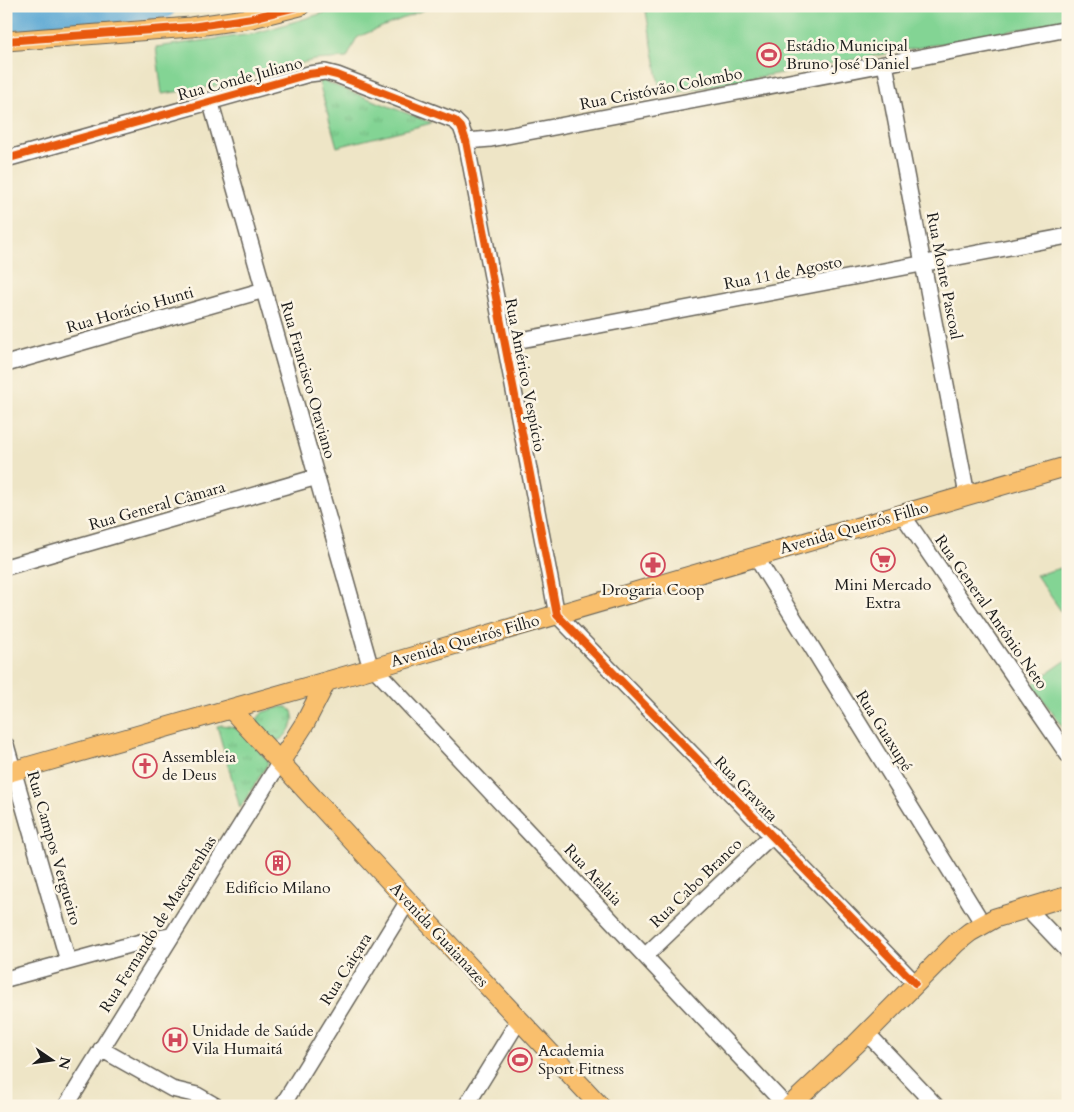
<svg xmlns="http://www.w3.org/2000/svg" width="1074" height="1112" viewBox="0 0 1074 1112" font-family="Cardo,serif">
  <style>
    .grass { fill: #83d494; stroke: #507858 }
    .park { fill: url(#park-tufts); stroke: #507858 }
    .lines { fill: none; stroke-linecap: round; stroke-linejoin: round }
    .river { stroke: #5ba8d4; stroke-width: 26 }
    .minor-casing { stroke: #666258; stroke-width: 18 }
    .major-casing { stroke: #666258; stroke-width: 21 }
    .minor { stroke: #fff; stroke-width: 15 }
    .major { stroke: #f9bf6d; stroke-width: 19 }
    .cycleway-casing { stroke: #fcf5e5; stroke-width: 11 }
    .cycleway { stroke: #e8590c; stroke-width: 8 }
    .labels { text-anchor: middle; dominant-baseline: central; stroke-width: 5; stroke-linejoin: round; paint-order: stroke }
    .poi-label { font-size: 16px; fill: #1c1c1c; stroke: #fcf5e5; text-anchor: start }
    .street-label { font-size: 16px; fill: #1c1c1c; stroke: #fcf5e5 }
  </style>
  <defs>
    <pattern id="park-tufts" width="24" height="20" patternUnits="userSpaceOnUse" patternTransform="scale(1.25)"><rect width="24" height="20" fill="#83d494"/><path d="M3 7l-1-3M5 7V3M7 7l1-3M15 17l-1-3M17 17v-4M19 17l1-3" fill="none" stroke="#71b57f"/></pattern>
  </defs>
  <rect width="100%" height="100%" fill="#fcf5e5"/>
  <filter id="ink" filterUnits="userSpaceOnUse"><feTurbulence type="fractalNoise" baseFrequency=".02" numOctaves="2"/><feDisplacementMap in="SourceGraphic" scale="10" xChannelSelector="R" yChannelSelector="G"/><feConvolveMatrix kernelMatrix="1 2 1 2 8 2 1 2 1" color-interpolation-filters="sRGB"/></filter>
  <filter id="wash" filterUnits="userSpaceOnUse"><feTurbulence type="fractalNoise" baseFrequency=".0096" numOctaves="4" result="noise"/><feDisplacementMap in="SourceGraphic" scale="20" xChannelSelector="R" yChannelSelector="G"/><feGaussianBlur stdDeviation="1.12" result="paint"/><feColorMatrix in="noise" values="0 0 0 0 0 0 0 0 0 0 0 0 0 0 0 0 0 1.4 0 .05"/><feComposite in="paint" operator="in"/></filter>
  <g filter="url(#wash)">
    <rect width="100%" height="100%" fill="#eee5c6"/>
    <path class="grass" d="M347,6H433L360,36L356,39L347,58L314,60L210,87L162,94L156,47L253,34Z
      M645,6H1068V17L1054,23L661,95Z
      M1068,566V621L1036,575Z
      M1068,659V735L1032,684Z"/>
    <path class="park" d="M318,79L432,123L337,147Z
      M281,707H287L292,711L294,720C290,729 285,741 274,741L259,727L257,719L263,712Z
      M222,725L234,727L240,730L268,761L267,765L240,808L217,726Z"/>
    <g class="lines">
      <path class="river" d="M6,19L163,6"/>
    </g>
  </g>
  <g filter="url(#ink)">
    <g class="lines">
      <g class="minor-casing">
        <path id="minor" d="M885,64L967,495
          M210,100L371,669
          M466,141L491,139L1068,29
          M6,159L309,74L325,72L337,75L455,121L461,127L466,141L557,615L915,983
          M505,343L1068,236
          M6,364L264,290
          M902,514L1068,755
          M756,557L983,924
          M6,567L317,477
          M374,668L786,1106
          M6,745L68,961
          M1028,909L1068,951
          M645,956L772,835
          M6,979L148,940L171,936
          M867,1033L936,1106
          M101,1049L172,1089L197,1095L216,1106
          M66,1106L280,762
          M282,1106L408,901
          M466,1106L519,1020"/>
      </g>
      <g class="major-casing">
        <path id="major" d="M6,41L191,27L252,18L300,6
          M231,709L408,901L600,1106
          M280,762L305,723L326,682
          M6,773L391,663L1068,466
          M790,1106L856,1044L956,943L970,932L995,918L1068,896"/>
      </g>
      <use href="#minor" class="minor"/>
      <use href="#major" class="major"/>
      <g class="cycleway-casing">
        <path id="cycleway" d="M6,41L191,27L252,18L300,6
          M6,159L309,74L325,72L337,75L455,121L461,127L466,141L557,615L915,983"/>
      </g>
      <use href="#cycleway" class="cycleway"/>
    </g>
  </g>
  <defs>
    <g id="stadium-ring" transform="scale(1.25)"><circle r="9.5" fill="#fcf5e5" stroke="#d1495b" stroke-width="1.5"/><path d="M0-5a6.5 5 0 1 0 0 10a6.5 5 0 1 0 0-10ZM-3.5-1.8h7v3.6h-7Z" fill="#d1495b"/></g>
    <g id="supermarket-ring" transform="scale(1.25)"><circle r="9.5" fill="#fcf5e5" stroke="#d1495b" stroke-width="1.5"/><path d="M-6-5.5h2.5l.6 2H6L4.5 2H-2.5L-4.4-4H-6ZM-1.5 3.2a1.3 1.3 0 1 0 .1 0ZM3 3.2a1.3 1.3 0 1 0 .1 0Z" fill="#d1495b"/></g>
    <g id="pharmacy-ring" transform="scale(1.25)"><circle r="9.5" fill="#fcf5e5" stroke="#d1495b" stroke-width="1.5"/><path d="M-2-6h4v4h4v4h-4v4h-4v-4h-4v-4h4Z" fill="#d1495b"/></g>
    <g id="church-ring" transform="scale(1.25)"><circle r="9.5" fill="#fcf5e5" stroke="#d1495b" stroke-width="1.5"/><path d="M-1.2-6h2.4v3.5h3.3v2.4h-3.3V6h-2.4V-.1h-3.3v-2.4h3.3Z" fill="#d1495b"/></g>
    <g id="building-ring" transform="scale(1.25)"><circle r="9.5" fill="#fcf5e5" stroke="#d1495b" stroke-width="1.5"/><path d="M-4-6H4V6H1V3H-1V6H-4ZM-2.5-4.3h1.7v1.8h-1.7ZM.8-4.3h1.7v1.8H.8ZM-2.5-1h1.7V.8h-1.7ZM.8-1h1.7V.8H.8Z" fill="#d1495b"/></g>
    <g id="hospital-ring" transform="scale(1.25)"><circle r="9.5" fill="#fcf5e5" stroke="#d1495b" stroke-width="1.5"/><path d="M-5-5h3v3.5h4V-5h3V5h-3V1.5h-4V5h-3Z" fill="#d1495b"/></g>
  </defs>
  <g fill-rule="evenodd">
    <use href="#stadium-ring" x="769" y="55"/>
    <use href="#supermarket-ring" x="883" y="560"/>
    <use href="#pharmacy-ring" x="653" y="565"/>
    <use href="#church-ring" x="145" y="766"/>
    <use href="#building-ring" x="278" y="863"/>
    <use href="#hospital-ring" x="175" y="1040"/>
    <use href="#stadium-ring" x="520" y="1060"/>
  </g>
  <g class="labels">
    <g class="poi-label">
      <text x="786" y="46">Estádio Municipal<tspan x="786" dy="18">Bruno José Daniel</tspan></text>
      <text x="883" y="585" text-anchor="middle">Mini Mercado<tspan x="883" dy="18">Extra</tspan></text>
      <text x="653" y="590" text-anchor="middle">Drogaria Coop</text>
      <text x="162" y="757">Assembleia<tspan x="162" dy="18">de Deus</tspan></text>
      <text x="278" y="888" text-anchor="middle">Edifício Milano</text>
      <text x="192" y="1031">Unidade de Saúde<tspan x="192" dy="18">Vila Humaitá</tspan></text>
      <text x="538" y="1051">Academia<tspan x="538" dy="18">Sport Fitness</tspan></text>
    </g>
    <g class="street-label">
      <text transform="translate(240 79) rotate(-15)">Rua Conde Juliano</text>
      <text transform="translate(661 89) rotate(-11)">Rua Cristóvão Colombo</text>
      <text transform="translate(783 273) rotate(-11)">Rua 11 de Agosto</text>
      <text transform="translate(944 276) rotate(79)">Rua Monte Pascoal</text>
      <text transform="translate(130 310) rotate(-16)">Rua Horácio Hunti</text>
      <text transform="translate(525 375) rotate(79)">Rua Américo Vespúcio</text>
      <text transform="translate(308 380) rotate(74)">Rua Francisco Otaviano</text>
      <text transform="translate(157 506) rotate(-16)">Rua General Câmara</text>
      <text transform="translate(854 528) rotate(-16)">Avenida Queirós Filho</text>
      <text transform="translate(991 612) rotate(55)">Rua General Antônio Neto</text>
      <text transform="translate(465 641) rotate(-16)">Avenida Queirós Filho</text>
      <text transform="translate(884 731) rotate(58)">Rua Guaxupé</text>
      <text transform="translate(746 789) rotate(46)">Rua Gravata</text>
      <text transform="translate(54 848) rotate(74)">Rua Campos Vergueiro</text>
      <text transform="translate(593 875) rotate(47)">Rua Atalaia</text>
      <text transform="translate(696 883) rotate(-44)">Rua Cabo Branco</text>
      <text transform="translate(158 924) rotate(-58)">Rua Fernando de Mascarenhas</text>
      <text transform="translate(439 935) rotate(47)">Avenida Guaianazes</text>
      <text transform="translate(346 969) rotate(-58)">Rua Caiçara</text>
    </g>
  </g>
  <rect width="1074" height="1112" fill="none" stroke="#fcf5e5" stroke-width="25"/>
  <g transform="translate(52 1060) rotate(103)" stroke="#fcf5e5" stroke-width="4" paint-order="stroke">
  <path d="M0-4L9 19L0 12L-9 19Z" fill="#1c1c1c"/>
  <text y="-8" font-size="14" font-weight="bold" text-anchor="middle" fill="#1c1c1c">N</text>
  </g>
</svg>
